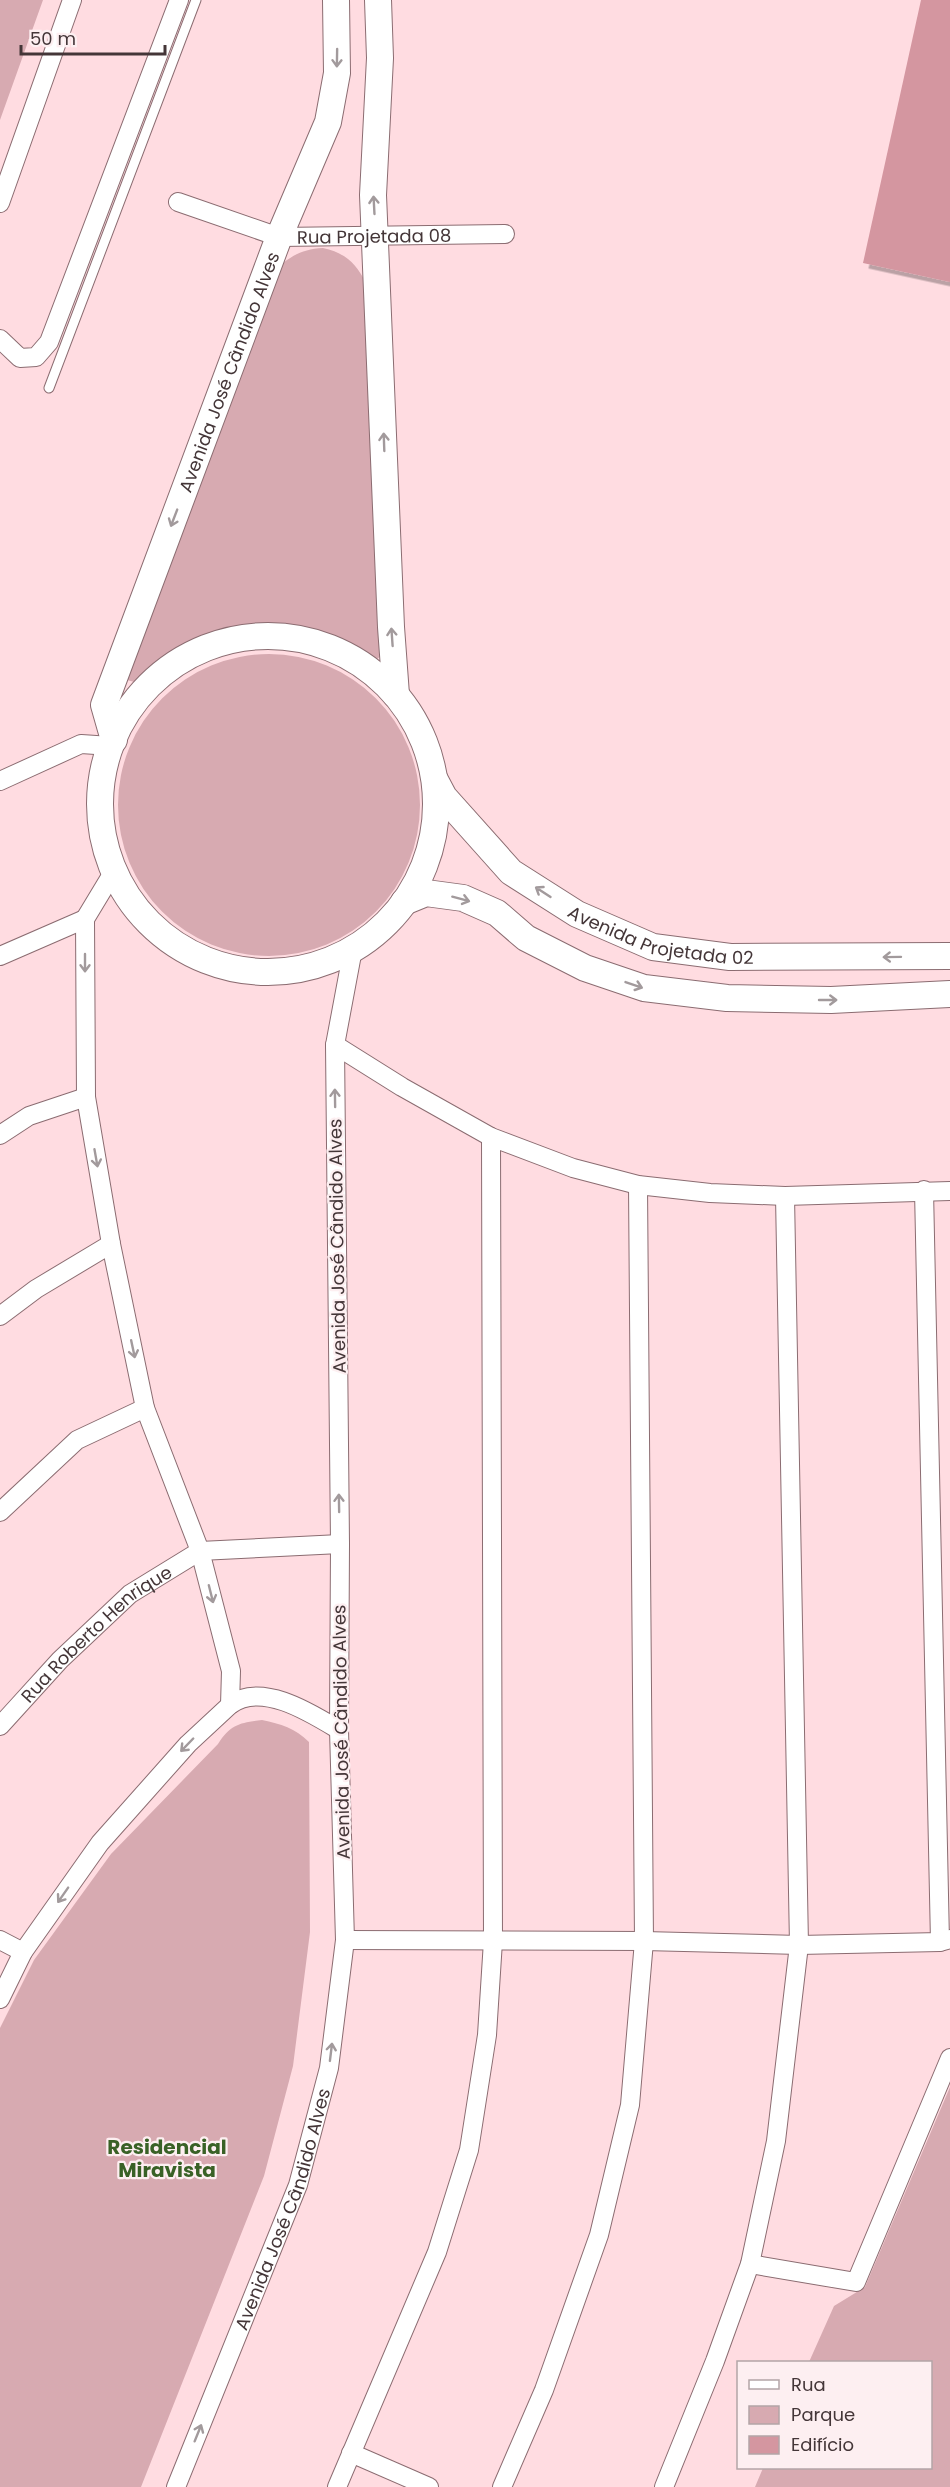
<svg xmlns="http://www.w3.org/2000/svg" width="950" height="2487" viewBox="0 0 950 2487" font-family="Poppins,sans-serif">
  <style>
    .green { fill: #d7aab1 }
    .building { fill: #d496a0; filter: url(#shadow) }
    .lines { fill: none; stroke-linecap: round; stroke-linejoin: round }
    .lane-casing { stroke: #8b6c71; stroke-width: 11 }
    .street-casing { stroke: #8b6c71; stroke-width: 20 }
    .secondary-casing { stroke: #8b6c71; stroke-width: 28 }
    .lane { stroke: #fff; stroke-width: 9 }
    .street { stroke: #fff; stroke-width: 18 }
    .secondary { stroke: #fff; stroke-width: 26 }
    .oneway { stroke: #a29a9c }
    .labels { text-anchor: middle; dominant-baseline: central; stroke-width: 4.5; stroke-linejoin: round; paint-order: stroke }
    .street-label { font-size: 18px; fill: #443638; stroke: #fdeff1 }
    .neighbourhood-label { font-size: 20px; font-weight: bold; fill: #396126; stroke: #fdeff1 }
  </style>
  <defs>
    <filter id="shadow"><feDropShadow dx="5.5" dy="5.5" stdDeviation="0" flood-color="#0004"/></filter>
  </defs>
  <rect width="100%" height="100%" fill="#ffdce1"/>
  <path class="green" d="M0,0H43L0,120Z
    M323,248C345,253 356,263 366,283L383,654L375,661C357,652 340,641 321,635C253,611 188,636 138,683L127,680L283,263C296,253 306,249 323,248Z
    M118 805a151 151 0 1 1 302 0a151 151 0 1 1-302 0Z
    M262,1720C281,1724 295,1728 309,1742L310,1932L293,2066L264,2176L141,2487H0V2028L34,1960L111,1854L218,1744C231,1724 240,1723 262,1720Z
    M950,2087V2487H755L763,2468H930V2362H809L834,2306L865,2287Z"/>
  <path class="building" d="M921,0H950V282L863,263Z"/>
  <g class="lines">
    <g class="lane-casing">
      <path id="lane" d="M49,388L196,0"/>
    </g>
    <g class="street-casing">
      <g id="street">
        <path id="s1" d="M178,202L279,237L505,234"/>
        <path d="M0,203L72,0"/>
        <path d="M0,339L20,358L36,357L49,342L179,0"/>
        <path d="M0,781L81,744L111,746"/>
        <path d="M114,871L85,919L86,1097L111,1244L145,1408L200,1551L231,1671L230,1705"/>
        <path d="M0,956L85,919"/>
        <path d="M335,1045L402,1087L491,1137L573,1168L638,1185L710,1193L785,1196L950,1191"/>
        <path d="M0,1135L29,1116L86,1097"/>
        <path d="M924,1190L940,1942"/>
        <path d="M0,1316L36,1289L111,1244"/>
        <path d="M0,1512L77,1440L145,1408"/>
        <path id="s2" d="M0,1726L60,1660L130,1594L200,1551L340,1544"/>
        <path d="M0,1940L23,1952"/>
        <path d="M345,1940L644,1941L799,1945L940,1942L950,1939"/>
        <path d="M0,1999L23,1952L100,1843L188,1744L230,1705C261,1681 311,1713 339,1730"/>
        <path d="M750,2264L856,2282L950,2058"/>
        <path d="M351,2453L429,2487"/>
        <path id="s3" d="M176,2487L298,2185L329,2068L345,1940L339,1730L340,1544L335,1045L353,949"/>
        <path d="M337,2487L437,2252L469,2150L487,2035L493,1941L491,1137"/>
        <path d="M502,2487L544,2390L599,2235L630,2105L644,1941L638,1185"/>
        <path d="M664,2487L715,2361L750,2264L776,2141L799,1945L785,1196"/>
      </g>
    </g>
    <g class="secondary-casing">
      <g id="secondary">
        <path d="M378,0L380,58L373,195L391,627L396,695"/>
        <circle cx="268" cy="804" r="168"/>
        <path id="s4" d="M114,740L104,705L279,237L328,122L337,73L336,0"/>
        <path id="s5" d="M435,780L444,797L511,872L577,914L653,947L730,957L950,956"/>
        <path d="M404,902L426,893L463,898L497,913L526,938L585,968L644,988L727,998L831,1000L950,994"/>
      </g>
    </g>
    <use href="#lane" class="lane"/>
    <use href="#street" class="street"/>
    <use href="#secondary" class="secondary"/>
  </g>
  <defs><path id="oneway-shaft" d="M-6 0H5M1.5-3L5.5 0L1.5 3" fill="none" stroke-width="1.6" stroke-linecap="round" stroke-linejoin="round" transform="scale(1.5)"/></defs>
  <g class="oneway">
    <use href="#oneway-shaft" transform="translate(337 58) rotate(91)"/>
    <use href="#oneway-shaft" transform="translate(374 205) rotate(-93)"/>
    <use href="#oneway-shaft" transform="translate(384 442) rotate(-92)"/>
    <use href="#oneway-shaft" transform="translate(174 518) rotate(111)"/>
    <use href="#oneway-shaft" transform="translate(392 637) rotate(-94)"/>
    <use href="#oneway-shaft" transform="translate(543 892) rotate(-147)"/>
    <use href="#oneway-shaft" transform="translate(461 899) rotate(15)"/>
    <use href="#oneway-shaft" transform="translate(892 957) rotate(179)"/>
    <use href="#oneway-shaft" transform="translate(85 963) rotate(90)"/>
    <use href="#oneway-shaft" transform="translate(634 985) rotate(19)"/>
    <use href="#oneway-shaft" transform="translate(828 1000)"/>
    <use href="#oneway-shaft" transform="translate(335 1098) rotate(-91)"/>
    <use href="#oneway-shaft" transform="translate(96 1158) rotate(80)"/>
    <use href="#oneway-shaft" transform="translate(133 1349) rotate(78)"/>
    <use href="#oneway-shaft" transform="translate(339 1503) rotate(-91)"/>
    <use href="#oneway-shaft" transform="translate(211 1594) rotate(76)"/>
    <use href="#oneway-shaft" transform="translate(187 1745) rotate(134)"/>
    <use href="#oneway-shaft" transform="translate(63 1895) rotate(125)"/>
    <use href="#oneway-shaft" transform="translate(331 2052) rotate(-83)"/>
    <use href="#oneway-shaft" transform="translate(198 2433) rotate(-68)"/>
  </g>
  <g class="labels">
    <g class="street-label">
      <text stroke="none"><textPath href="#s1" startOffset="202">Rua Projetada 08</textPath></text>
      <text stroke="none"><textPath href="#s4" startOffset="392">Avenida José Cândido Alves</textPath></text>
      <text stroke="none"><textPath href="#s5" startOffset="286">Avenida Projetada 02</textPath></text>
      <text transform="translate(337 1246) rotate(-91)">Avenida José Cândido Alves</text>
      <text stroke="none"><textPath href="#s2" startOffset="134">Rua Roberto Henrique</textPath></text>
      <text transform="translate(341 1732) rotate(-91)">Avenida José Cândido Alves</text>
      <text stroke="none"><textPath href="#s3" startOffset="298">Avenida José Cândido Alves</textPath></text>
    </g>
    <g class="neighbourhood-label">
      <text x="167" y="2147">Residencial<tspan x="167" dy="23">Miravista</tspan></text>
    </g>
  </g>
  <rect x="737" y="2361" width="195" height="108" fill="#fdeff1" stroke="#b3a5a7" stroke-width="1.5"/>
  <rect x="749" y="2380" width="30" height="9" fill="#ffffff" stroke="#b3a5a7" stroke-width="1.5"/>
  <text x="791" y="2391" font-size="18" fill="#443638">Rua</text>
  <rect x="749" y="2406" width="30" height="18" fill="#d7aab1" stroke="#b3a5a7" stroke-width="1.5"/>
  <text x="791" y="2421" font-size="18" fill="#443638">Parque</text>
  <rect x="749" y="2436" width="30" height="18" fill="#d496a0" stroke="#b3a5a7" stroke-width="1.5"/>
  <text x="791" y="2451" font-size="18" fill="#443638">Edifício</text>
  <path d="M21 45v9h144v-9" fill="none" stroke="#443638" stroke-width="3"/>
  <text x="30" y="45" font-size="18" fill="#443638" stroke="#fdeff1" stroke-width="4.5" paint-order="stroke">50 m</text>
</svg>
